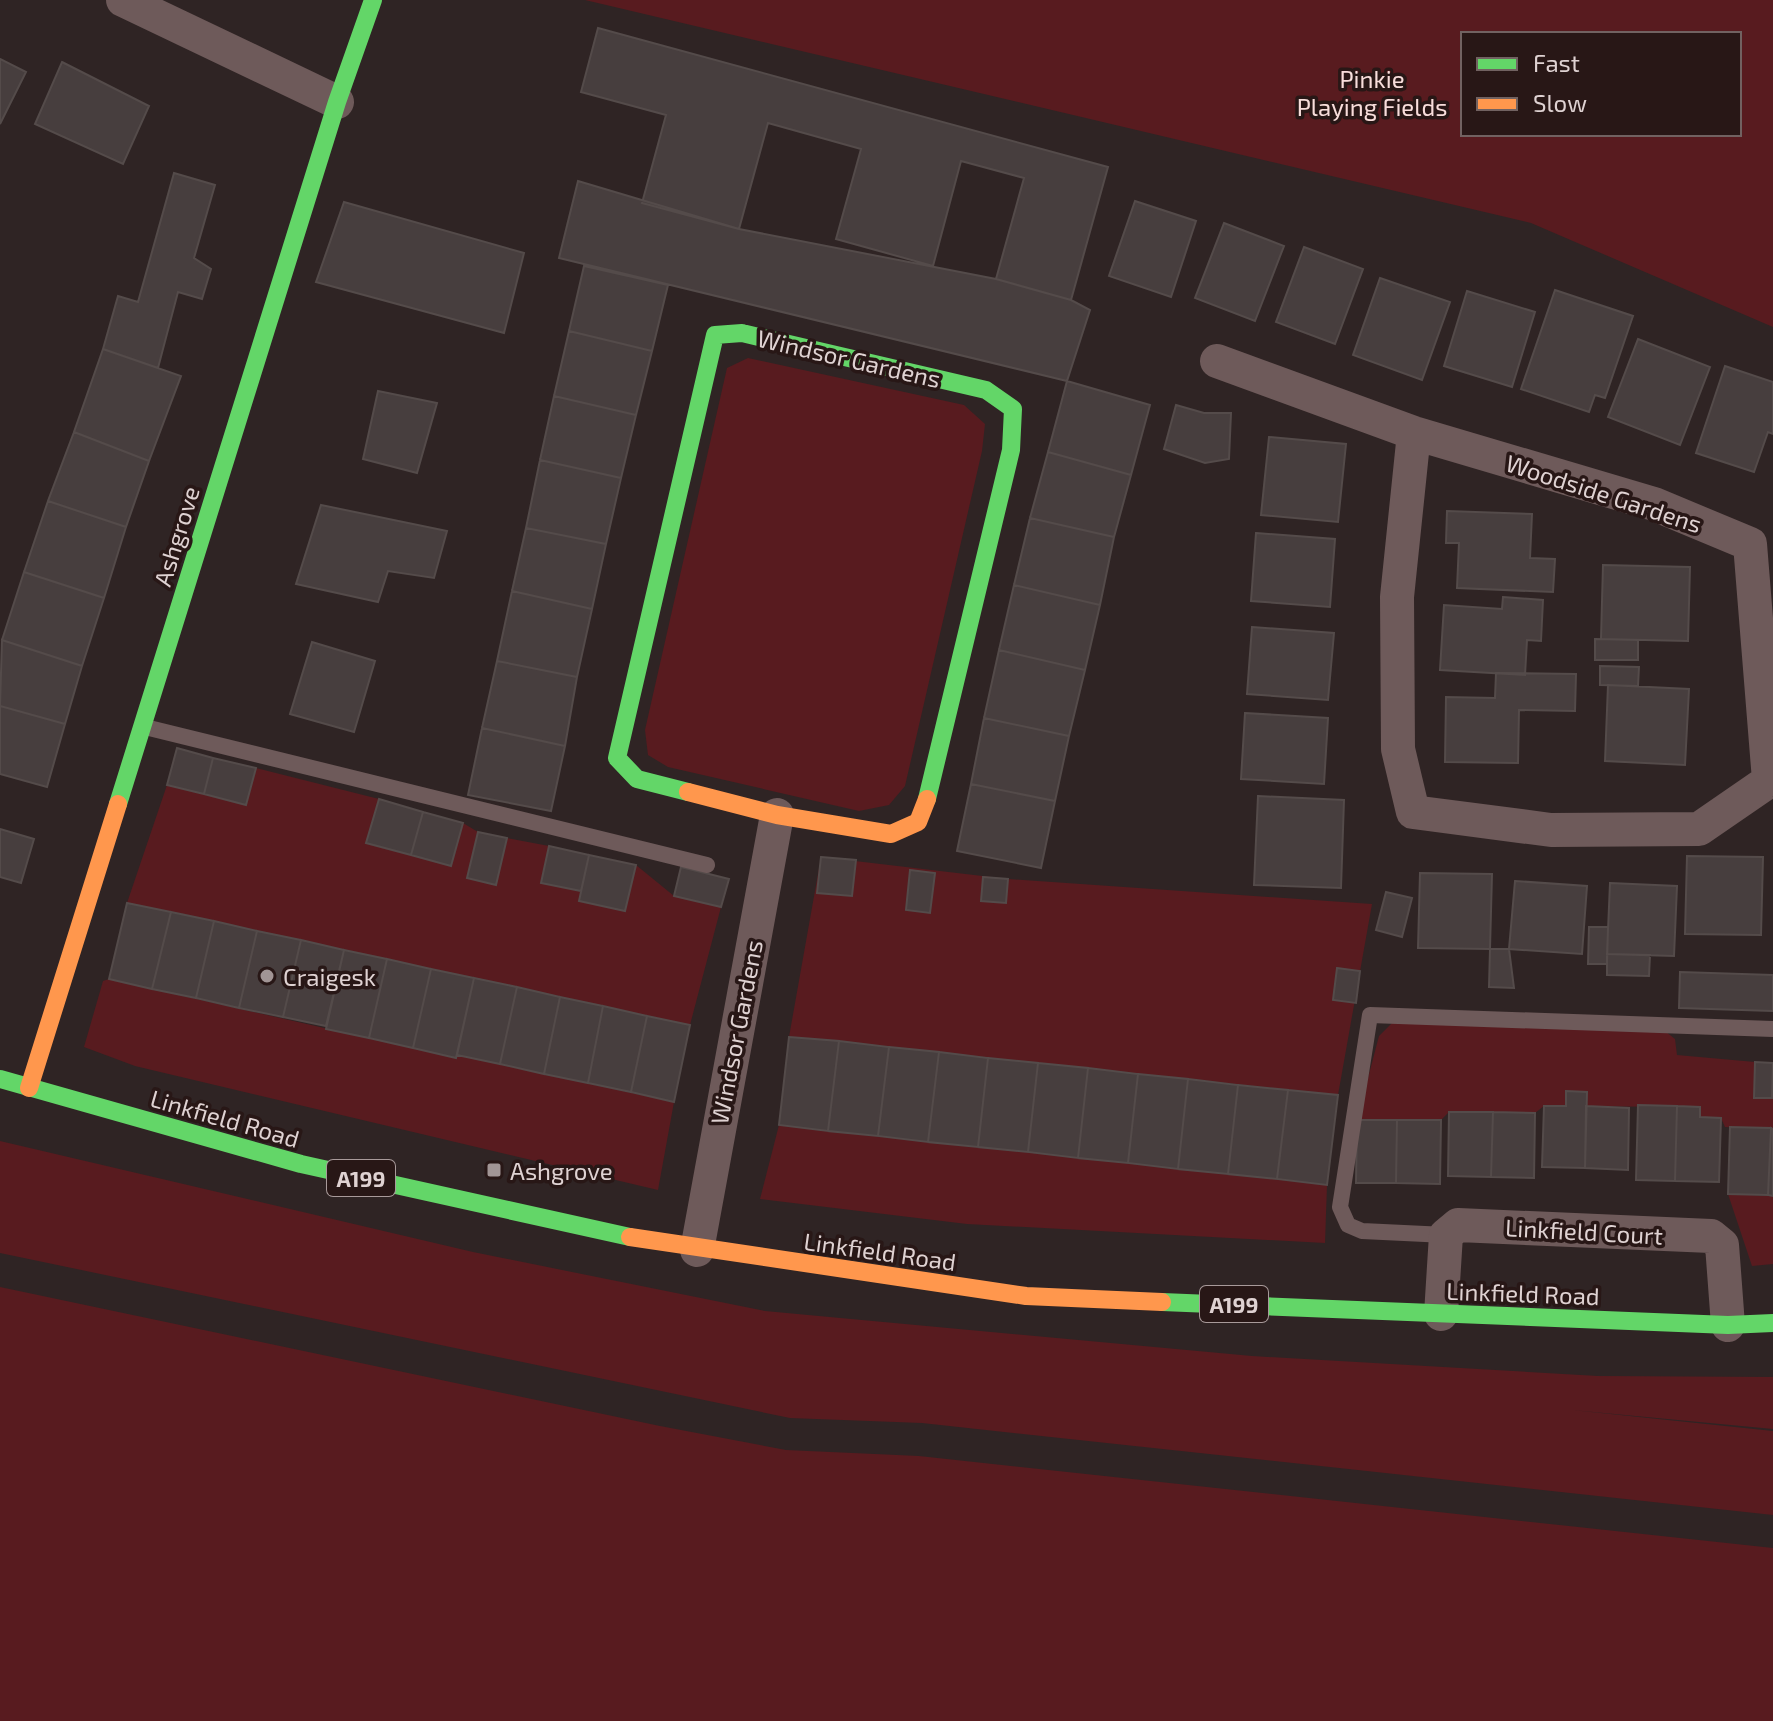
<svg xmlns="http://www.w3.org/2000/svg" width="1773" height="1721" viewBox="0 0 1773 1721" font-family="'Exo 2',sans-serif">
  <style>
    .green { fill: #581b1f; fill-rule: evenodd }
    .building { fill: #473e3e; stroke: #544b4a; stroke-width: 2 }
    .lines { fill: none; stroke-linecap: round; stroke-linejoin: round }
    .lane { stroke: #6e5a5a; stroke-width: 16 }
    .street { stroke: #6e5a5a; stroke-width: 34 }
    .fast { stroke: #63d668; stroke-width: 18 }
    .slow { stroke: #ff974d; stroke-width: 18 }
    .poi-dot { fill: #a19595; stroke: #281716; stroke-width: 3 }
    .labels { text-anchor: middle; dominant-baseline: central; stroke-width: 7; stroke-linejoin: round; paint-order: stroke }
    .shield { fill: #281716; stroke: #a89a9a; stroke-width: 2 }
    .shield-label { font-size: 22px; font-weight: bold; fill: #dfd2d2 }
    .park-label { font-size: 24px; fill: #f8dddb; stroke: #281716 }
    .street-label { font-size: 24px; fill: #dfd2d2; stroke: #281716 }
    .poi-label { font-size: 24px; fill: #dfd2d2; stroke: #281716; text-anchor: start }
  </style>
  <rect width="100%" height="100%" fill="#2f2424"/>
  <path class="green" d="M585,0H1773V327L1531,223ZM1463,34H1739V134H1463Z
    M748,358L964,405L985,424L982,451L905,786L889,805L859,811L668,767L648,755L645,730L727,368Z
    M256,768L379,799L369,844L451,866L463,823L478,832L467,877L496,884L507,838L549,846L541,883L581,891L580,901L625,911L636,865L674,896L721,907L690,1025L127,903L167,785L246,805Z
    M821,857L1008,879L1372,904L1338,1095L789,1037Z
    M109,979L456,1058L457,1055L674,1102L658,1190L135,1066L84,1047L103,981Z
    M1394,1021L1665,1031L1675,1039L1677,1055L1755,1062L1754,1097L1772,1098L1773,1084V1129L1725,1127L1721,1118L1700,1117V1107L1544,1106L1535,1113L1449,1112L1441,1120H1357L1379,1036Z
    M779,1125L1321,1184L1327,1185L1325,1243L967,1224L760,1199Z
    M0,1141L473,1252L765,1311L1252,1356L1598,1376L1773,1377V1429L1572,1410L1773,1431V1515L922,1423L790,1418L0,1253Z
    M1728,1194L1773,1196V1264L1752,1266Z
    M0,1287L660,1426L786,1450L919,1456L1773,1548V1721H0Z"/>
  <path class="building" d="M598,28L1108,167L1071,300L996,279L1024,178L961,161L933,266L836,239L861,149L768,123L739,229L642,203L666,115L581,92Z
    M0,59L26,72L0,124Z
    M62,62L149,106L123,164L35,124Z
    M174,173L215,185L194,258L211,269L202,299L178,292L158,368L103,349L118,296L138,302Z
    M578,181L739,229L996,279L1071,300L1090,310L1067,381L559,258Z
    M1135,201L1196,221L1171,297L1109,276Z
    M344,202L524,253L504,333L316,282Z
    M1224,223L1284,246L1255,321L1195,298Z
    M1304,247L1363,269L1335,344L1276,322Z
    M584,266L668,285L652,351L569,331Z
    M1380,278L1450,302L1422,380L1353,355Z
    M1555,290L1633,316L1605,398L1595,395L1589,412L1521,389Z
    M1467,291L1535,312L1512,387L1444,366Z
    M569,331L652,351L636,415L554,396Z
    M1638,339L1710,367L1680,445L1608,417Z
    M103,349L181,376L149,461L74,432Z
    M1725,366L1773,382V434L1768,432L1754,472L1696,453Z
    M1067,381L1150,405L1131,475L1048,452Z
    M378,391L437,403L417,473L363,459Z
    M554,396L636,415L621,478L540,460Z
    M1176,405L1204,413H1231L1229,459L1205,463L1164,449Z
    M74,432L149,461L126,527L48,501Z
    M1269,437L1346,444L1338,522L1261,515Z
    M1048,452L1131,475L1114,537L1030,518Z
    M540,460L621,478L606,544L526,528Z
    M48,501L126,527L104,598L24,572Z
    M321,505L447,531L434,578L388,571L378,602L296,584Z
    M1447,511L1532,514L1530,558L1555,559L1553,592L1457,588L1459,543H1446Z
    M1030,518L1114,537L1100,605L1014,585Z
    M526,528L606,544L592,609L512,591Z
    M1256,533L1335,539L1330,607L1251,601Z
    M1603,565L1690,567L1688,641L1601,639Z
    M24,572L104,598L82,666L2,640Z
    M1014,585L1100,605L1085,670L999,650Z
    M512,591L592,609L577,677L497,661Z
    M1503,597L1543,600L1541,641L1527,640L1525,675L1440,670L1444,605L1502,609Z
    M1252,627L1334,633L1328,700L1247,694Z
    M1595,639L1638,640V660H1595Z
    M2,640L82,666L65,724L0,706Z
    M312,642L375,661L354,732L290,714Z
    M999,650L1085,670L1069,736L984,718Z
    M497,661L577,677L565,746L482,728Z
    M1600,666L1639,667L1638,686L1600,685Z
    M1496,673L1576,674L1575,711L1519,710L1518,763L1445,762L1446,697L1495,698Z
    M1608,685L1689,689L1685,765L1605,761Z
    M0,706L65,724L47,787L0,774Z
    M1245,713L1328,718L1324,784L1241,779Z
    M984,718L1069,736L1055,801L971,784Z
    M482,728L565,746L551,811L468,795Z
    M177,748L213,758L204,794L167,785Z
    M213,758L256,768L246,805L204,794Z
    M971,784L1055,801L1041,868L957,851Z
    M1258,796L1344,800L1341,888L1254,885Z
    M379,799L423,812L411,855L366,843Z
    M423,812L463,823L451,866L411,855Z
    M0,829L34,839L21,883L0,877Z
    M478,832L507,838L496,885L467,878Z
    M549,846L589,855L581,891L541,883Z
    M589,855L636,865L625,911L579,901Z
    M1687,856L1763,857L1761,935L1685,934Z
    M821,857L856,860L852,896L817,893Z
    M681,867L729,879L721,907L674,896Z
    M910,870L935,873L930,913L906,910Z
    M1420,873L1492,874L1490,949L1418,948Z
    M983,877L1008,879L1006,903L981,901Z
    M1515,881L1587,886L1582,954L1509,949Z
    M1610,883L1677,886L1674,956L1607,954Z
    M1386,892L1412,898L1402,937L1376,930Z
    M127,903L171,912L152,989L109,979Z
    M171,912L214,921L196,998L152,989Z
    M214,921L257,931L239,1008L196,998Z
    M1589,927H1608L1607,964H1588Z
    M257,931L301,940L283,1017L239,1008Z
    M301,940L344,950L326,1026L283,1017Z
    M1490,949H1509L1514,988L1489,987Z
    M344,950L387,959L369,1038L326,1029Z
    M1607,954L1650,955L1649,976L1607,975Z
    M387,959L431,969L413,1048L369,1038Z
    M1337,968L1360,971L1356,1003L1333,1000Z
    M431,969L474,978L456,1058L413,1048Z
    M1680,972L1773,975V1011L1679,1008Z
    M474,978L517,987L500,1064L457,1055Z
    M517,987L560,997L544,1074L500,1064Z
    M560,997L603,1006L588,1083L544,1074Z
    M603,1006L647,1016L631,1092L588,1083Z
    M647,1016L690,1025L674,1102L631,1092Z
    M789,1037L839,1041L828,1131L779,1125Z
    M839,1041L889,1047L878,1136L828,1131Z
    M889,1047L939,1052L928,1142L878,1136Z
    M939,1052L988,1058L978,1147L928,1142Z
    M988,1058L1038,1063L1028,1152L978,1147Z
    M1755,1062L1773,1063L1772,1098H1754Z
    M1038,1063L1088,1068L1078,1158L1028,1152Z
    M1088,1068L1138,1074L1128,1163L1078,1158Z
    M1138,1074L1188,1079L1178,1169L1128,1163Z
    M1188,1079L1238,1085L1228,1174L1178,1169Z
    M1238,1085L1288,1090L1277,1179L1228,1174Z
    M1288,1090L1338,1095L1327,1185L1277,1179Z
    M1566,1091L1587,1092L1585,1168L1542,1167L1544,1106H1566Z
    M1638,1105L1677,1106L1675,1181L1636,1180Z
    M1586,1106L1629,1108L1628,1170L1585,1168Z
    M1677,1106L1700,1107V1117L1721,1118L1719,1182L1675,1181Z
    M1449,1112H1493L1491,1177L1448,1176Z
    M1493,1112L1535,1113L1534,1178L1491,1177Z
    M1357,1120H1397L1396,1183H1356Z
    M1397,1120H1441L1440,1184L1396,1183Z
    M1730,1127L1771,1128L1768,1195L1728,1194Z
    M1771,1128L1773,1129V1196L1768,1195Z"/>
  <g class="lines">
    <path class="lane" d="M145,727L707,865
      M1446,1235L1362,1231L1348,1225L1340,1207L1370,1015L1773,1029"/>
    <path class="street" d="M123,0L337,102
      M1217,361L1414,433L1654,504L1750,544L1769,780
      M1414,433L1397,597L1398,749L1413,812L1551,830L1699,829L1773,778
      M697,1250L777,815
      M1441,1314L1446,1235L1458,1225L1711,1236L1722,1245L1728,1325"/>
    <path class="fast" d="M742,333L986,390L1013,409L1011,450L927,799
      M688,792L637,779L617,758L715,335L742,333
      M118,804L337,102L373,0
      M0,1079L301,1164L630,1237
      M1162,1302L1728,1325L1773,1323"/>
    <path class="slow" d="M688,792L777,815L891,834L918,822L927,799
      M29,1088L118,804
      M630,1237L1026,1296L1162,1302"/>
  </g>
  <g class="poi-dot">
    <circle cx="267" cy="976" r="8"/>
    <rect x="486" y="1162" width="16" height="16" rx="4"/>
  </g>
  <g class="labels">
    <g class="shield">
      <rect x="327" y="1160" width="68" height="36" rx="6"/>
      <rect x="1200" y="1286" width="68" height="36" rx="6"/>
    </g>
    <g class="shield-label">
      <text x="361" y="1178">A199</text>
      <text x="1234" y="1304">A199</text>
    </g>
    <g class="park-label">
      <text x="1372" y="78">Pinkie<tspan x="1372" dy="28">Playing Fields</tspan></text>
    </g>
    <g class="street-label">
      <text transform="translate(849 358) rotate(13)">Windsor Gardens</text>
      <text transform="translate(1604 493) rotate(18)">Woodside Gardens</text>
      <text transform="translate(176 536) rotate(-73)">Ashgrove</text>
      <text transform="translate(736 1032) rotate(-79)">Windsor Gardens</text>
      <text transform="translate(225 1118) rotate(16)">Linkfield Road</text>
      <text transform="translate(1584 1231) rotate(3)">Linkfield Court</text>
      <text transform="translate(880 1251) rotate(8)">Linkfield Road</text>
      <text transform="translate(1523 1293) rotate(2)">Linkfield Road</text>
    </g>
    <g class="poi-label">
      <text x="283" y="976">Craigesk</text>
      <text x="510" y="1170">Ashgrove</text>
    </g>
  </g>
  <rect x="1461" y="32" width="280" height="104" fill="#281716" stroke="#716261" stroke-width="2"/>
  <rect x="1477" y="58" width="40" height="12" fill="#63d668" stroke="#716261" stroke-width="2"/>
  <text x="1533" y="72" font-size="24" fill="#dfd2d2">Fast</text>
  <rect x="1477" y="98" width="40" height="12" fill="#ff974d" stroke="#716261" stroke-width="2"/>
  <text x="1533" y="112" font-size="24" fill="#dfd2d2">Slow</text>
</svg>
